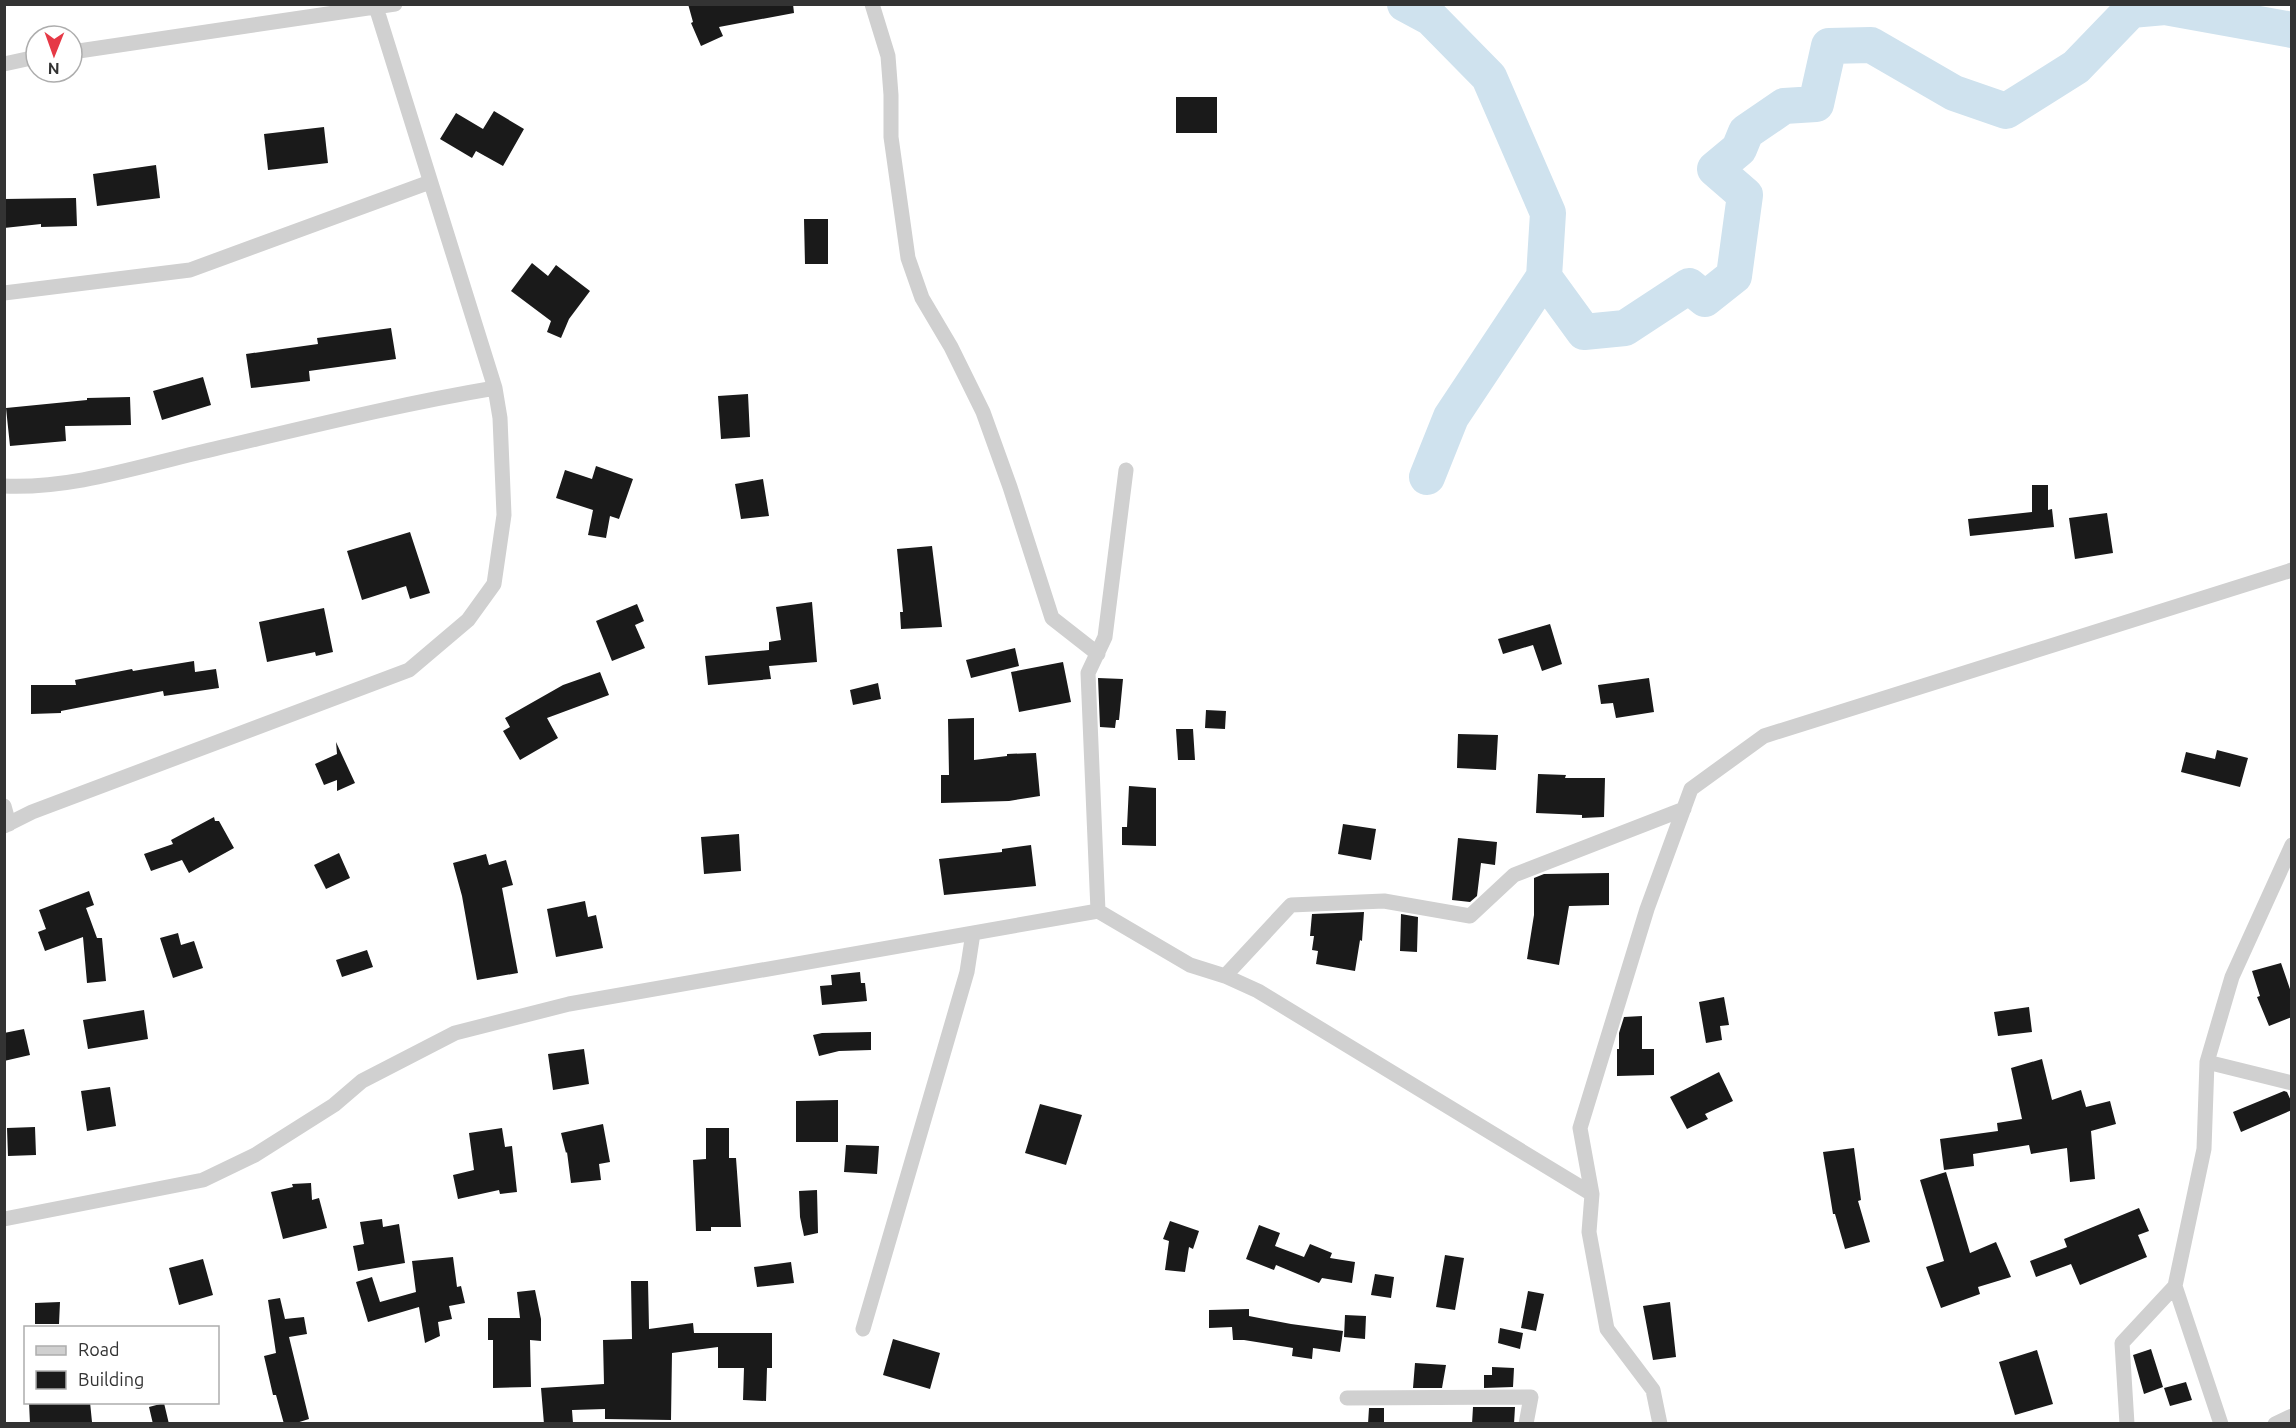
<svg xmlns="http://www.w3.org/2000/svg" width="2296" height="1428" viewBox="0 0 2296 1428" font-family="Ubuntu,sans-serif">
  <style>
    .lines { fill: none; stroke-linecap: round; stroke-linejoin: round }
    .river { stroke: #cfe2ee; stroke-width: 36 }
    .building { fill: #1a1a1a }
    .street { stroke: #d0d0d0; stroke-width: 15 }
  </style>
  <rect width="100%" height="100%" fill="#fff"/>
  <g class="lines">
    <path class="river" d="M1405,4L1431,18L1489,77L1548,213L1544,277L1451,417L1427,477
      M1544,277L1584,332L1625,328L1689,286L1705,299L1734,276L1745,195L1715,169L1739,149L1746,132L1784,106L1816,104L1829,46L1871,45L1954,93L2006,111L2076,67L2131,10L2165,7L2292,30"/>
  </g>
  <path class="building" d="M688,4H793L794,13L719,27L723,36L701,46L691,23L693,22Z
    M1176,97H1217V133H1176Z
    M494,111L524,129L503,166L476,151L472,158L440,139L456,113L483,129Z
    M324,127L328,163L268,170L264,134Z
    M156,165L160,198L97,206L93,174Z
    M76,198L77,226L41,227V224L4,228V199Z
    M804,219H828V264H805Z
    M532,263L548,276L556,265L590,291L569,319L561,338L547,332L551,321L511,291Z
    M391,328L396,359L309,371L310,381L251,388L246,354L318,344L317,338Z
    M203,377L211,405L162,420L153,391Z
    M748,394L750,437L721,439L718,396Z
    M130,397L131,425L65,426L66,441L10,446L6,408L87,400V398Z
    M596,466L633,479L619,519L610,516L606,538L588,535L593,510L556,498L565,470L592,479Z
    M763,479L769,516L741,519L735,484Z
    M2032,485H2048V510L2052,509L2054,527L1970,536L1968,519L2032,512Z
    M2107,513L2113,553L2075,559L2069,518Z
    M410,532L430,593L410,599L406,586L362,600L347,551Z
    M932,546L942,627L901,629L900,612H903L897,549Z
    M812,602L817,662L769,666L771,679L708,685L705,656L769,650V642L781,640L776,607Z
    M637,604L644,621L635,625L645,648L612,661L596,621Z
    M324,608L333,652L316,656L315,652L267,662L259,622Z
    M1550,624L1562,664L1542,671L1533,645L1503,654L1498,639Z
    M1015,648L1019,666L971,678L966,660Z
    M194,661L195,672L216,669L219,688L164,696L163,691L61,711V713L31,714V685H76L75,680L132,669L133,671Z
    M1063,662L1071,702L1019,712L1011,672Z
    M600,672L609,695L547,718L558,738L520,760L503,731L510,727L505,718L563,685Z
    M1098,678L1123,679L1119,720H1116L1115,728L1100,727Z
    M1649,678L1654,712L1616,718L1613,703L1601,704L1598,685Z
    M878,683L881,699L853,705L850,690Z
    M1206,710L1226,711L1225,729L1205,728Z
    M974,718V760L1007,756V754L1036,753L1040,796L1009,801L941,803V775H949L948,719Z
    M1176,729H1193L1195,760H1178Z
    M1458,734L1498,735L1496,770L1457,768Z
    M336,742L355,783L337,791V780L324,785L315,764L337,754Z
    M2217,750L2248,758L2240,787L2181,772L2186,752L2215,759Z
    M1538,774L1566,775L1565,778H1605L1604,817L1582,818V815L1536,813Z
    M1129,786L1156,788V846L1122,845V827H1127Z
    M214,817L215,821H219L234,848L189,873L182,860L151,871L144,854L173,844L171,840Z
    M1343,824L1376,829L1371,860L1338,854Z
    M739,834L741,871L704,874L701,837Z
    M1458,838L1497,842L1495,865L1481,863L1477,896L1470,902L1452,900Z
    M1031,845L1036,886L944,895L939,859L1002,852V849Z
    M339,853L350,878L326,889L314,865Z
    M486,854L489,865L506,860L513,885L502,888L518,973L477,980L462,896L453,863Z
    M1609,873V905L1569,906L1559,965L1527,959L1534,915V878L1544,874Z
    M89,891L94,905L86,908L97,938H102L106,981L87,983L83,937L45,951L38,932L46,929L39,910Z
    M585,901L588,917L596,915L603,948L556,957L547,909Z
    M1364,912L1362,941L1360,940L1355,971L1316,964L1318,951L1312,950L1314,936H1310L1312,914Z
    M1401,914L1418,917L1417,952L1400,951Z
    M178,933L181,945L194,941L203,968L173,978L160,938Z
    M367,950L373,967L342,977L336,960Z
    M2281,963L2292,995V1017L2269,1026L2257,997L2260,996L2252,971Z
    M860,972L861,983H865L867,1001L822,1005L820,986L832,985L831,975Z
    M1724,997L1729,1025L1720,1026L1722,1040L1706,1043L1699,1002Z
    M2029,1007L2032,1032L1998,1036L1994,1012Z
    M144,1010L148,1039L88,1049L83,1020Z
    M1642,1016V1049H1654V1075L1617,1076V1049H1619V1033L1624,1017Z
    M24,1029L30,1055L4,1061V1033Z
    M871,1032V1050L839,1051L819,1056L813,1035L822,1033Z
    M584,1049L589,1084L553,1090L548,1054Z
    M2042,1059L2052,1100L2081,1090L2086,1107L2110,1101L2116,1124L2091,1131L2095,1179L2070,1182L2067,1148L2031,1154L2029,1145L1973,1154L1974,1166L1944,1170L1940,1139L1998,1131L1997,1123L2022,1119L2011,1068Z
    M1719,1072L1733,1101L1705,1114L1708,1119L1687,1129L1670,1097Z
    M110,1087L116,1126L87,1131L81,1091Z
    M2284,1091L2287,1092L2292,1103V1110L2241,1132L2233,1112Z
    M838,1100V1142H796V1101Z
    M1040,1104L1082,1115L1066,1165L1025,1153Z
    M603,1124L610,1162L599,1164L601,1180L571,1183L567,1152L566,1153L561,1133Z
    M35,1127L36,1155L8,1156L7,1128Z
    M502,1128L505,1147L512,1146L517,1192L500,1194L499,1190L458,1199L453,1175L474,1170L469,1133Z
    M706,1128H729V1158H736L741,1227H711V1231H696L693,1160L706,1159Z
    M846,1145L879,1146L877,1174L844,1172Z
    M1854,1148L1861,1200L1858,1201L1870,1242L1845,1249L1835,1214H1833L1823,1152Z
    M1946,1172L1970,1253L1996,1242L2011,1277L1978,1287L1980,1294L1941,1308L1926,1267L1944,1261L1920,1180Z
    M311,1183L312,1200L319,1198L327,1228L283,1239L271,1192L293,1187L292,1184Z
    M817,1190L818,1233L804,1236L800,1217L799,1191Z
    M2139,1208L2149,1231L2138,1235L2147,1257L2080,1285L2071,1264L2036,1277L2030,1261L2067,1247L2064,1239Z
    M382,1219L383,1227L399,1224L405,1263L358,1271L353,1246L364,1244L360,1222Z
    M1170,1221L1199,1231L1193,1249L1189,1247L1185,1272L1165,1270L1169,1241L1163,1239Z
    M1259,1225L1280,1233L1275,1246L1304,1257L1310,1244L1332,1253L1330,1258L1355,1262L1352,1283L1322,1278L1319,1283L1276,1265L1274,1270L1246,1259Z
    M1445,1255L1464,1258L1455,1310L1436,1307Z
    M453,1257L457,1287L461,1286L465,1303L449,1306L452,1319L438,1322L440,1336L425,1343L419,1307L368,1322L356,1282L372,1277L380,1302L416,1292L412,1261Z
    M203,1259L213,1295L179,1305L169,1268Z
    M791,1262L794,1283L757,1287L754,1267Z
    M1375,1274L1394,1277L1391,1298L1371,1295Z
    M631,1281H648L649,1329L693,1323L694,1333H772V1368H767L766,1401L743,1400L744,1368H718V1347L672,1353L671,1420L605,1419V1409L572,1410L573,1423L544,1424L541,1388L604,1384L603,1340L632,1339Z
    M535,1290L541,1319V1341L530,1340L531,1387L493,1388V1340H488V1318H520L517,1292Z
    M1528,1291L1544,1294L1536,1331L1521,1328Z
    M280,1298L285,1319L304,1317L307,1334L289,1337L309,1419L293,1424H284L276,1395H273L264,1356L276,1353L268,1300Z
    M60,1302L59,1324H35V1303Z
    M1670,1302L1676,1357L1653,1360L1643,1306Z
    M1249,1309V1316L1291,1324L1343,1331L1340,1352L1313,1348L1312,1359L1292,1356L1293,1348L1244,1340H1233L1232,1327L1209,1328V1310Z
    M1345,1315L1366,1316L1365,1339L1344,1337Z
    M1500,1328L1523,1333L1520,1349L1498,1343Z
    M893,1339L940,1353L930,1389L883,1375Z
    M2151,1349L2163,1387L2144,1394L2133,1355Z
    M2037,1350L2053,1404L2015,1415L1999,1362Z
    M1415,1363L1446,1365L1442,1388H1413Z
    M1492,1367L1514,1368L1513,1387L1484,1388V1375H1492Z
    M2186,1382L2192,1400L2170,1406L2164,1388Z
    M29,1402H90L92,1422L30,1424Z
    M164,1403L169,1424H153L149,1407Z
    M1473,1407H1515L1514,1424H1472Z
    M1369,1408H1384V1424H1368Z"/>
  <g class="lines">
    <path class="street" d="M872,4L888,56L891,95V137L908,258L922,298L951,347L983,412L1010,487L1052,618L1098,654
      M72,52L395,4
      M4,64L36,57
      M4,293L190,270L430,182
      M4,486C69,489 134,468 197,453C296,430 394,405 495,388
      M4,806L9,824
      M4,826L32,812L409,670L468,620L494,584L504,515L500,418L495,388L376,7
      M1098,911L1088,673L1105,637L1126,470
      M1225,976L1291,905L1384,901L1470,916L1514,875L1684,809
      M2207,1062L2292,1083
      M4,1219L203,1180L255,1155L334,1105L362,1081L455,1033L569,1004L1098,911L1190,965L1225,976L1258,991L1592,1194
      M2175,1286L2221,1424
      M863,1329L967,972L973,933
      M1347,1398L1531,1397L1526,1424
      M1660,1424L1653,1390L1607,1329L1589,1232L1592,1194L1580,1128L1647,909L1691,789L1764,736L2292,570
      M2127,1424L2122,1343L2175,1286L2204,1149L2207,1062L2232,977L2292,845
      M2275,1424L2292,1416"/>
  </g>
  <rect width="2296" height="1428" fill="none" stroke="#333333" stroke-width="12"/>
  <rect x="24" y="1326" width="195" height="78" fill="#ffffff" stroke="#adadad" stroke-width="1.5"/>
  <rect x="36" y="1346" width="30" height="9" fill="#d0d0d0" stroke="#adadad" stroke-width="1.5"/>
  <text x="78" y="1356" font-size="18" fill="#333333">Road</text>
  <rect x="36" y="1371" width="30" height="18" fill="#1a1a1a" stroke="#adadad" stroke-width="1.5"/>
  <text x="78" y="1386" font-size="18" fill="#333333">Building</text>
  <g transform="translate(54 54) rotate(181)"><circle r="28" fill="#ffffff" stroke="#adadad" stroke-width="1.5"/>
  <path d="M0-4.5L10 22L0 15L-10 22Z" fill="#e63946"/>
  <text y="-9" font-size="16" font-weight="bold" text-anchor="middle" fill="#333333">N</text>
  </g>
</svg>
